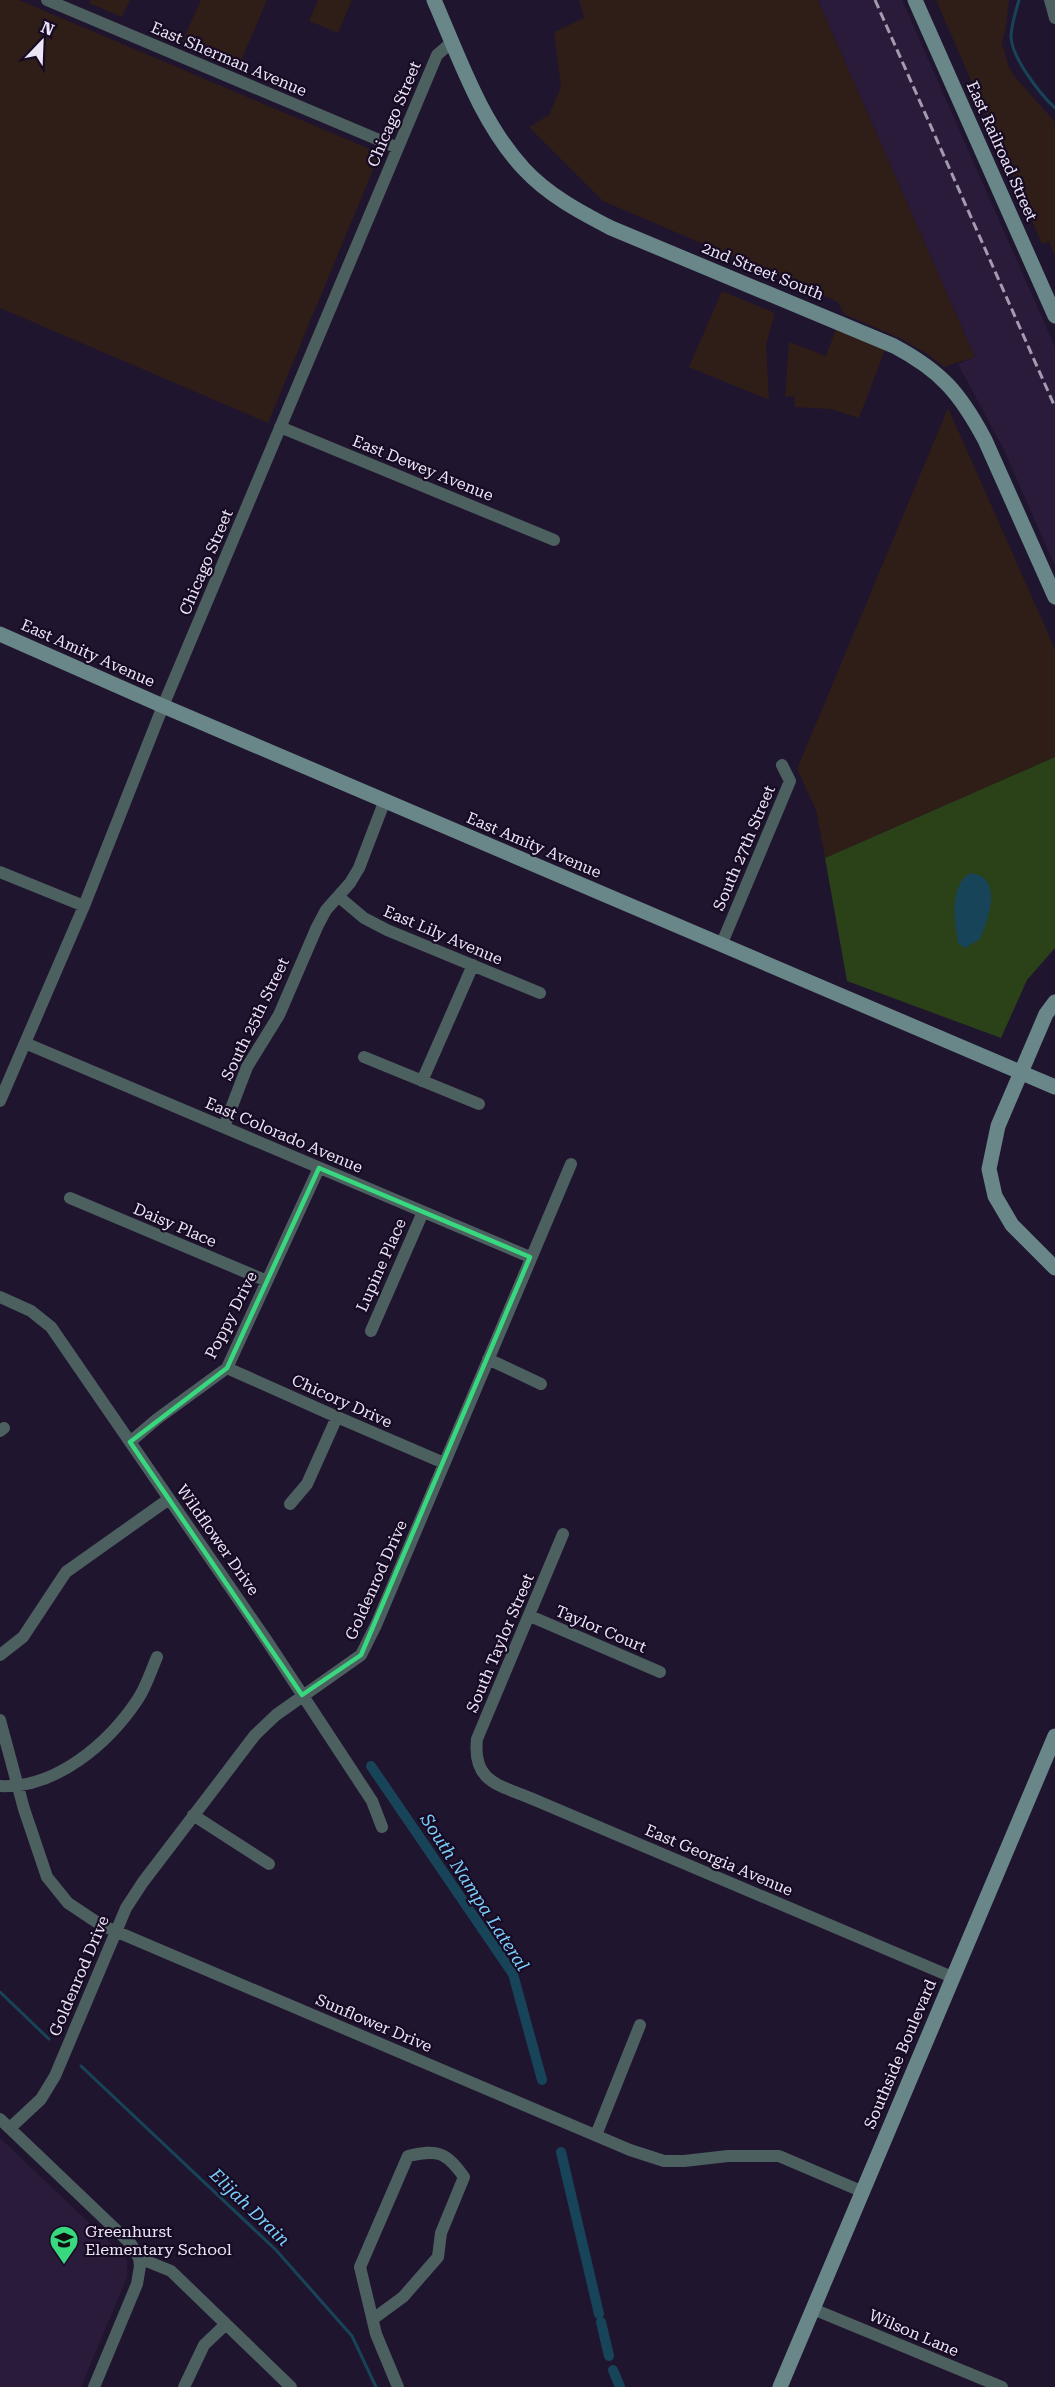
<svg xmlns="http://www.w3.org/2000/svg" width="1055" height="2387" viewBox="0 0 1055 2387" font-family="'Roboto Serif',serif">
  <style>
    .industrial { fill: #2f1d18 }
    .built { fill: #2a1b3b }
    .green { fill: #2b4118 }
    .water { fill: #184459 }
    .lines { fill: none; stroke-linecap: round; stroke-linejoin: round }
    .stream { stroke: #184459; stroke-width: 3 }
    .canal { stroke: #184459; stroke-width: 10 }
    .street { stroke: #4d6060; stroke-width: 12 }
    .secondary { stroke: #698788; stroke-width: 15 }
    .rail { stroke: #a39baf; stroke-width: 3; stroke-dasharray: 9 4.5; stroke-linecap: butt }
    .marked { fill: none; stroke: #38d87f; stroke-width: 4.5; stroke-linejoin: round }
    .labels { text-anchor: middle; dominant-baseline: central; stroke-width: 4.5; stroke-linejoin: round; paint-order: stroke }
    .street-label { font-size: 16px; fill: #ece5f7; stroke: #170b24 }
    .poi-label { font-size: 16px; fill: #ece5f7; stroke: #170b24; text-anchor: start }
    .water-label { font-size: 18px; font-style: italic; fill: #79cefa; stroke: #170b24 }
  </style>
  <rect width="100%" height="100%" fill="#20152e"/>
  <path class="industrial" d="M0,0H19L372,150L377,160L268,423L0,308Z
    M91,0H130L122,17L89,3Z
    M201,0H267L239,66L182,42Z
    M318,0H352L338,33L309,21Z
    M579,0H818L975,357L944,367L926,353L902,339L844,314L838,302L603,201L529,127L549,115L561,87L554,32L584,18Z
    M936,0H1009L1006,26L1001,47L1004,48L1008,65L1015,77L1055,122V256L1049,242L1042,244Z
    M722,291L775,313L766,345L769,400L689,367Z
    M836,329L885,350L859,418L830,409L795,407L794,396L785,397L789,342L826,356Z
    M948,408L1055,649V757L825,858L816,810L797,769Z"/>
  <path class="built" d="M818,0H902L1055,347V566L1003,448L958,364L975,357Z
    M0,2138L123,2255L127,2262V2277L81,2387H0Z"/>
  <path class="green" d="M1055,757V948L1027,980L1001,1038L847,981L825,858Z"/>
  <path class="water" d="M970,873C1004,877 989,918 980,939L965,948L958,943C955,920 948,888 970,873Z"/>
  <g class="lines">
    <path class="stream" d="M1019,0C1016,11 1011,25 1011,37C1012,58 1040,94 1055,108
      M0,1992L49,2039
      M81,2066L276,2250L352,2336L376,2387"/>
    <path class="canal" d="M371,1766L513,1974L542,2080
      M561,2152L599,2314
      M601,2322L609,2356
      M613,2370L620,2387"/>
    <path class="street" d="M47,0L398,148
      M1050,0L1055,18
      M280,427L554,540
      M0,872L84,906
      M339,897L364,918L387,930L540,993
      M722,943L790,781L782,765
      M25,1043L530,1257
      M364,1057L479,1104
      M422,1081L473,965
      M0,1101L84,906L163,706L437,55L452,42
      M224,1127L247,1067L279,1015L317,927L326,910L350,883L359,868L385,800
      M70,1198L267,1281
      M0,1297L31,1311L51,1327L267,1641L372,1801L382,1827
      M371,1331L423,1212
      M488,1359L541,1384
      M227,1368L337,1417L444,1463
      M0,1431L4,1428
      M130,1442L157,1419L227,1368L319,1168
      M290,1504L307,1484L337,1417
      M563,1534L477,1739C472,1784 501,1785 535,1800L952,1977
      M530,1616L660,1672
      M0,1655L23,1637L66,1572L169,1499
      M0,1720L24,1809L47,1877L68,1903L101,1925L630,2150L664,2161H684L728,2156H779L861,2191
      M0,1786C56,1789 109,1743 138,1699C146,1687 151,1671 157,1657
      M193,1815L269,1864
      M0,2119L131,2244L139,2258L171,2271L291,2387
      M10,2128L41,2099L55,2076L126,1908L143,1882L255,1735L276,1715L361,1655L376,1625L571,1164
      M596,2135L640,2025
      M813,2309L1002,2387
      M373,2319L403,2297L438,2257L441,2233L464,2177C446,2152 438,2149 408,2156L360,2267L376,2334L398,2387
      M94,2387L137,2284L140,2266L139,2258
      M184,2387L204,2345L226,2324"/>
    <path class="secondary" d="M434,0C459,57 481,123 524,169C548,195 580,212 611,228L894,346C941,371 960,393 985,440L1055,597
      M915,0L1055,316
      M0,634L163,706L1055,1087
      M1055,1002L1046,1014L998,1126L989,1169L995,1196L1012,1225L1055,1268
      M780,2387L1055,1736"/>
    <path class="rail" d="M875,0L1055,407"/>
  </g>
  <path class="marked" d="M319,1168L530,1257L361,1655L302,1695L130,1442L227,1368Z"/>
  <defs>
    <g id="school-pin" transform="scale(1.5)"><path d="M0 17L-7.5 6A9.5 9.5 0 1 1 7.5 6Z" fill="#38d87f" stroke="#170b24"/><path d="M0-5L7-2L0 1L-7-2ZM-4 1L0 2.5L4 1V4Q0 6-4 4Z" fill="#111"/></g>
  </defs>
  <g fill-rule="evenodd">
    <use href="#school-pin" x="64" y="2240"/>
  </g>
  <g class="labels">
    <g class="street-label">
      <text transform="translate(229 59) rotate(23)">East Sherman Avenue</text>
      <text transform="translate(394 114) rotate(-67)">Chicago Street</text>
      <text transform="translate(1002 151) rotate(66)">East Railroad Street</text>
      <text transform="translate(763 271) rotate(22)">2nd Street South</text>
      <text transform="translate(423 468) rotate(22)">East Dewey Avenue</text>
      <text transform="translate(206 562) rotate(-67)">Chicago Street</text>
      <text transform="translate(88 653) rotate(24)">East Amity Avenue</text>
      <text transform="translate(534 845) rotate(23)">East Amity Avenue</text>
      <text transform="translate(744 848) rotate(-67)">South 27th Street</text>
      <text transform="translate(443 935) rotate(23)">East Lily Avenue</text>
      <text transform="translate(255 1019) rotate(-64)">South 25th Street</text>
      <text transform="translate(284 1135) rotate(23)">East Colorado Avenue</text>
      <text transform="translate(175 1225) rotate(23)">Daisy Place</text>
      <text transform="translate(381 1265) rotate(-66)">Lupine Place</text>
      <text transform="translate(231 1315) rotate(-63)">Poppy Drive</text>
      <text transform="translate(342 1401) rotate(24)">Chicory Drive</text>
      <text transform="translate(218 1540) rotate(55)">Wildflower Drive</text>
      <text transform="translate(376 1580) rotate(-66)">Goldenrod Drive</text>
      <text transform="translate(601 1629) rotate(23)">Taylor Court</text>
      <text transform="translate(500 1643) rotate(-67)">South Taylor Street</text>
      <text transform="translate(719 1860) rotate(23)">East Georgia Avenue</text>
      <text transform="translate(79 1976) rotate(-67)">Goldenrod Drive</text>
      <text transform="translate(374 2023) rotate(23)">Sunflower Drive</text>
      <text transform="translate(900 2054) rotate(-67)">Southside Boulevard</text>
      <text transform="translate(914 2333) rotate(23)">Wilson Lane</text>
    </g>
    <g class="poi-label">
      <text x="85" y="2231">Greenhurst<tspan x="85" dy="18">Elementary School</tspan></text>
    </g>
    <g class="water-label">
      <text transform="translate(475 1892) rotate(57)">South Nampa Lateral</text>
      <text transform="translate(250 2207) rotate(44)">Elijah Drain</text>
    </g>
  </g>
  <g transform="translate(42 42) rotate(23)" stroke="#170b24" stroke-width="4.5" paint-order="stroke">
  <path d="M0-4.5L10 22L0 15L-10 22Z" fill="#ece5f7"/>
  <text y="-9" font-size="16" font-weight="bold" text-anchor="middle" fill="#ece5f7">N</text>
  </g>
</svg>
